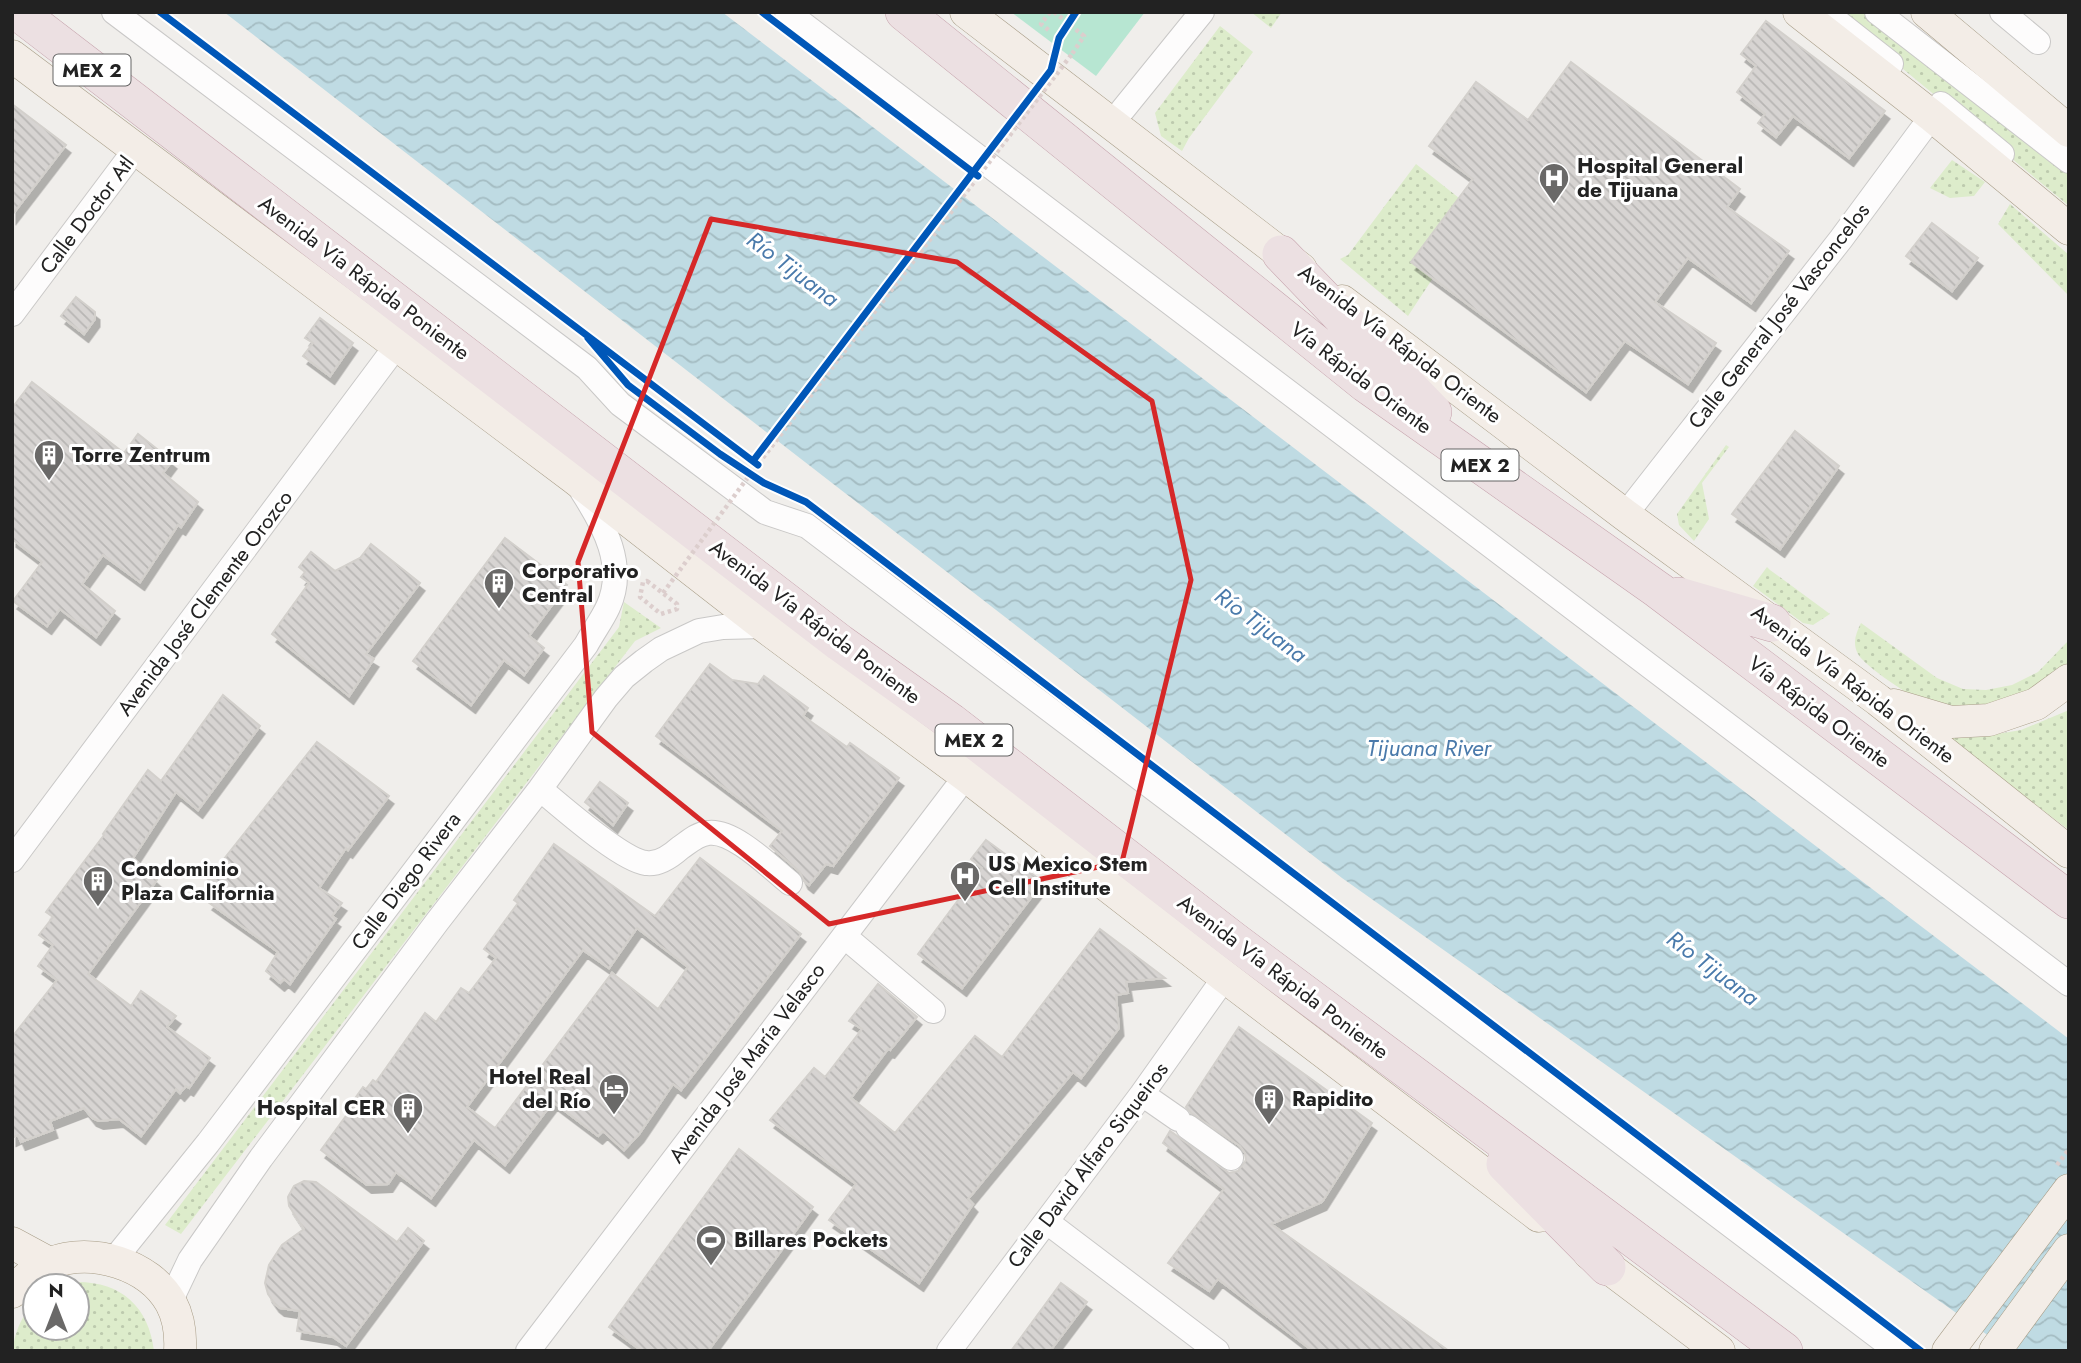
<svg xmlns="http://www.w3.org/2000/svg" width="2081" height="1363" viewBox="0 0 2081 1363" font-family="Jost,sans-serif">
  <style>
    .grass { fill: url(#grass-dots) }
    .pitch { fill: #b7e6d2 }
    .water { fill: url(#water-waves) }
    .building { fill: url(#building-back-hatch); stroke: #d3d0cc; stroke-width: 2; fill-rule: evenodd; filter: url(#shadow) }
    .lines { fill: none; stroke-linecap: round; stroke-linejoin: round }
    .minor-casing { stroke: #c9c8c7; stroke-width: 26 }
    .major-casing { stroke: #a79c86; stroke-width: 33 }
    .highway-casing { stroke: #c5a2ac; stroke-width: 38 }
    .path { stroke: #dccecd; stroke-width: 4.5; stroke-dasharray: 3.5 3.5; stroke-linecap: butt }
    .minor { stroke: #fdfcfc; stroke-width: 24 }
    .major { stroke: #f3ede7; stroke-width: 32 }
    .highway { stroke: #ece0e2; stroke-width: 37 }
    .path-bridge { stroke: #dccecd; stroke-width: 4.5; stroke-dasharray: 3.5 3.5; stroke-linecap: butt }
    .cycleway-casing { stroke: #fff; stroke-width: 11 }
    .cycleway { stroke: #0057b8; stroke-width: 7 }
    .marked { fill: none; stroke: #d62828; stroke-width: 5; stroke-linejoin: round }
    .labels { text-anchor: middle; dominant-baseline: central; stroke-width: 6; stroke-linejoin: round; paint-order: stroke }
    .shield { fill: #fff; stroke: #646464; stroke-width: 2 }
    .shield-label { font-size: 19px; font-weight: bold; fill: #222 }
    .poi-label { font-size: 21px; font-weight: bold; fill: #222; stroke: #fff; text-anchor: start }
    .street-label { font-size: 21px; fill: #222; stroke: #fff }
    .water-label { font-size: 23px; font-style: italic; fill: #4a7aab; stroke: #fff }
  </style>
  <defs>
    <pattern id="grass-dots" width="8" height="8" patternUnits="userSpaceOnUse" patternTransform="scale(1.75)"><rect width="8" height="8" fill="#ddeccb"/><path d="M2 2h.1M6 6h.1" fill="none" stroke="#bdcaae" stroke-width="1.8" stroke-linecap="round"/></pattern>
    <pattern id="water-waves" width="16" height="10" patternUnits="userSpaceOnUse" patternTransform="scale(1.75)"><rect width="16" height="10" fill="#bfdbe3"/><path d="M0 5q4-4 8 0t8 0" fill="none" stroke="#a4bcc2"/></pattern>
    <pattern id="building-back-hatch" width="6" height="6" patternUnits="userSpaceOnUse" patternTransform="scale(1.75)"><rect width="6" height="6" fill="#d7d4d2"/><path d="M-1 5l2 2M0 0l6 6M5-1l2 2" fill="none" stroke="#b8b6b4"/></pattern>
    <filter id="shadow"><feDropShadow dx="4.5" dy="8" stdDeviation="0" flood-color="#0004"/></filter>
  </defs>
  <rect width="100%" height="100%" fill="#f0eeeb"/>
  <path class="grass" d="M1251,12H1282L1271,28Z
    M1834,12H1891L2069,151V206Z
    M1220,26L1253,52L1189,138L1182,151L1161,136L1155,113Z
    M1952,160L1985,182L1974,196L1950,198L1930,188Z
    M1416,164L1459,198L1433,278L1408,316L1340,259L1348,255Z
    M2010,204L2069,255V296L1998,224Z
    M1726,445L1729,447L1702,483L1709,519L1694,541L1679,525L1677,514Z
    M1767,567L1770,570L1830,614L1813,625L1803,623L1753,586Z
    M624,602L661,628L635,641L181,1234L165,1225L619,627Z
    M1861,623L1937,678L1963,689L1986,690L2012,685L2038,672L2069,640V662C2058,671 2048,683 2036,690C2025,697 2004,704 1991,706C1971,709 1946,711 1927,704C1913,698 1864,666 1858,654C1852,643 1856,633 1861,623Z
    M2069,710V830L1947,738L1979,737L2021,730Z
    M75,1282C120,1281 149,1306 154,1351H12C16,1331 20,1317 35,1304V1328H77V1286H62Z"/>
  <path class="pitch" d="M1011,12H1145L1096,76Z"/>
  <path class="water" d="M224,12H722L2069,1039V1351H2010L1342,878Z"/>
  <path class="building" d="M1766,21L1885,111L1849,158L1793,116L1776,137L1758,123L1765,114L1737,92L1756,66L1741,54Z
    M1571,62L1740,189L1727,207L1789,251L1751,303L1688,258L1655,302L1716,343L1688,384L1625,341L1586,392L1411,262L1473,179L1429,146L1476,82L1528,120Z
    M12,104L66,145L12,215Z
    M1932,223L1978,258L1952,291L1906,256Z
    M76,297L95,312V319L84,334L61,316Z
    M320,318L353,343L330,376L303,356L313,343L305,338Z
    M32,382L124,453L138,434L172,461L163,473L198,502L181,527L178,525L140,582L103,555L82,584L115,611L96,637L60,609L47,626L13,601L42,562L12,539V408Z
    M1795,431L1839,466L1780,549L1732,514Z
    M505,538L567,585L529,636L544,648L524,675L504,660L471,705L413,661Z
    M371,544L420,583L366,654L374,659L349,696L272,634L309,583L301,577L305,572L299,567L311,552L335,571L360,558Z
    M710,664L732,680L758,684L764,676L808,708L803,716L847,747L850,743L899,778L833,866L826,864L809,885L804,881L800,872L770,846L782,831L656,736Z
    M223,695L260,726L198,810L176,792L133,858L157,880L88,974L131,1006L141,991L176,1016L167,1027L210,1058L189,1088L186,1086L180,1093L176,1089L141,1136L119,1119L99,1121L92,1118L84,1108L50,1121L53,1130L21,1142L18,1135L12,1138V1037L57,980L38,966L53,945L39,935L53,917L46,912L104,835L103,834L148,770L161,781Z
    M317,742L389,796L348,850L346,848L319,888L342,903L332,916L336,919L290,984L284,979L280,983L266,971L278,952L208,902L219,888L208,879Z
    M600,782L628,803L613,825L585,802Z
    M986,840L1043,882L962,988L918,954L982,868L971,859Z
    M554,844L655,916L700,858L801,934L681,1090L673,1084L639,1134L624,1150L603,1131L598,1136L553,1102L505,1165L474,1140L431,1198L396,1172L388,1184L367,1185L321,1150L351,1109L349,1107L363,1087L366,1089L373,1080L376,1082L425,1013L436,1022L461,988L469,993L496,958L484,949L518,903L514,900ZM637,928L688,967L658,1009L612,973L495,1128L467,1107L583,950L609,968Z
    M1100,929L1165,978L1126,982L1128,993L1116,995L1119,1028L1081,1078L1073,1072L968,1199L973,1204L919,1283L829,1220L856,1184L770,1120L814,1068L825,1077L862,1029L849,1021L878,984L917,1017L890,1050L888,1049L851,1098L895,1133L975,1036L1002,1057Z
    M1239,1027L1372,1123L1322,1202L1271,1224L1449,1351H1313L1218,1279L1209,1291L1168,1263L1224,1189L1163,1143L1170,1131L1229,1173L1238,1171L1246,1160L1245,1153L1240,1146L1191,1113L1186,1107Z
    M739,1149L813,1207L708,1351H642L609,1327Z
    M304,1181L316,1182L397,1242L408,1228L424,1241L346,1346L333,1337L297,1331L300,1311L280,1308L275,1304L268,1294L265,1283L269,1265L282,1245L304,1229L289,1206L288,1197L294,1186Z
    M1061,1283L1087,1302L1050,1351H1011Z"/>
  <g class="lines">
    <g class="minor-casing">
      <path id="minor" d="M114,12L587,368L620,404L765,512L807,526L1897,1351
        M787,12L2069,984
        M1825,12L1891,64
        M1877,12L2069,161
        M2002,12L2038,42
        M1941,104L2002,154
        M1112,123L1202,12
        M12,314L135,150
        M1625,515L1841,239L1932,116
        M540,789C561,806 621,860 646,863C659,865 671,856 680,848C689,842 697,834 708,833C733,829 771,868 790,883
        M12,860L397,345
        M844,936L933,1011
        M1142,1094L1178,1119
        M1188,1127L1231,1158
        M1047,1222L1217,1351
        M113,1261L208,1143L586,645C593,632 602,620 608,607C627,566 604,525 582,491
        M170,1302L190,1260L261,1158L437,922L540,789L606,698L624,677L644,661L661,649L699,631L723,627L764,626
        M528,1351L966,776
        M949,1351L1142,1094L1225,977"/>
    </g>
    <g class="major-casing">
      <path id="major" d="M966,12L1301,269
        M1799,12L1932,116L2069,229
        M1927,12L2069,131
        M12,56L574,478L764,626L966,776L1225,977L1539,1216
        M1342,301L1625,515L1878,700L2069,852
        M1894,705L1951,722L1989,720L2036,704L2069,680
        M12,1243L49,1263
        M1589,1253L1719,1351
        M12,1292C23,1281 35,1269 51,1263C92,1247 149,1264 171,1303C179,1318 181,1334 180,1351
        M1948,1351L2069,1190
        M1995,1351L2069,1250"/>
    </g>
    <g class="highway-casing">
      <path id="highway" d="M18,12L840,643L951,722L1233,940L1784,1351
        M904,12L1366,384L1658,590L2069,900
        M1281,254L1433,412
        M1679,596L1772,623
        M1505,1164L1607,1267"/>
    </g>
    <path class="path" d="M1050,12L1041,24L1051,32
      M1054,12L1084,36L1072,54
      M647,581L677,604V609L661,614L640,597L643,582Z
      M2057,1165L2069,1149"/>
    <use href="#minor" class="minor"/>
    <use href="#major" class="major"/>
    <use href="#highway" class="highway"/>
    <path class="path-bridge" d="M663,593L743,484L1072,54"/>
    <g class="cycleway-casing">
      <path id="cycleway" d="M160,12L758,465
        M762,12L978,176
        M588,338L628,385L720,454L764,483L806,502L1921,1351
        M753,461L1051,70L1059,38L1076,12"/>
    </g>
    <use href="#cycleway" class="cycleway"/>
  </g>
  <path class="marked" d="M711,219L957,262L1152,401L1191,580L1122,862L829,924L592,732L578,562Z"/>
  <defs>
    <g id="hospital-pin" transform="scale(1.575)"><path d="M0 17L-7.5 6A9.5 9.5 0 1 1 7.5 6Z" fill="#6a6968" stroke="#fff"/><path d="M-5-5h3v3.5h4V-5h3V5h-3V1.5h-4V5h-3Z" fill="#fff"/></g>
    <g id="building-pin" transform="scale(1.575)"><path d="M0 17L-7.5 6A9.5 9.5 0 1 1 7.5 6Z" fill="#6a6968" stroke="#fff"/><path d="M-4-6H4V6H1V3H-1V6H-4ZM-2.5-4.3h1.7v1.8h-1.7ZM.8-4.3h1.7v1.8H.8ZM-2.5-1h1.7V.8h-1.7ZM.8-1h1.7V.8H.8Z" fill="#fff"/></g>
    <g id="hotel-pin" transform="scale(1.575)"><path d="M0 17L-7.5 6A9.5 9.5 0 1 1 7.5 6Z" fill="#6a6968" stroke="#fff"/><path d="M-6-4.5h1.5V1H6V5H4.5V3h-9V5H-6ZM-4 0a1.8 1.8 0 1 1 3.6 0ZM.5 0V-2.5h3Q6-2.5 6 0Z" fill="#fff"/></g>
    <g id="stadium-pin" transform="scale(1.575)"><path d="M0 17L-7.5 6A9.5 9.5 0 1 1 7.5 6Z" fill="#6a6968" stroke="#fff"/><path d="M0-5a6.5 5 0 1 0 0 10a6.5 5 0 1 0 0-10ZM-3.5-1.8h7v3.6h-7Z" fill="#fff"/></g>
  </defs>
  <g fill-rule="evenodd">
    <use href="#hospital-pin" x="1554" y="178"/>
    <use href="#building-pin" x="49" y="455"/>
    <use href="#building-pin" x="499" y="583"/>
    <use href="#hospital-pin" x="965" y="876"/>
    <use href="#building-pin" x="98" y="881"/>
    <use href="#hotel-pin" x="614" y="1089"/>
    <use href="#building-pin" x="1269" y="1099"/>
    <use href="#building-pin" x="408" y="1108"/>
    <use href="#stadium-pin" x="711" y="1240"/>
  </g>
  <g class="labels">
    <g class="shield">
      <rect x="53.5" y="54.5" width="77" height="31" rx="5"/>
      <rect x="1441.5" y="449.5" width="77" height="31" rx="5"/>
      <rect x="935.5" y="724.5" width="77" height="31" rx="5"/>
    </g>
    <g class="shield-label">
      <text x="92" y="70">MEX 2</text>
      <text x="1480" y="465">MEX 2</text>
      <text x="974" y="740">MEX 2</text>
    </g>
    <g class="poi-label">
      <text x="1577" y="166">Hospital General<tspan x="1577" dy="24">de Tijuana</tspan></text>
      <text x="72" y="455">Torre Zentrum</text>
      <text x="522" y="571">Corporativo<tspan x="522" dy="24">Central</tspan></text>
      <text x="988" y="864">US Mexico Stem<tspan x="988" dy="24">Cell Institute</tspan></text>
      <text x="121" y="869">Condominio<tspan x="121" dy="24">Plaza California</tspan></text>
      <text x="591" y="1077" text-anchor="end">Hotel Real<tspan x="591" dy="24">del Río</tspan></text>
      <text x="1292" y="1099">Rapidito</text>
      <text x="385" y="1108" text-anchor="end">Hospital CER</text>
      <text x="734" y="1240">Billares Pockets</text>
    </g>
    <g class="street-label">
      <text transform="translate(87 215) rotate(-53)">Calle Doctor Atl</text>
      <text transform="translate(364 278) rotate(37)">Avenida Vía Rápida Poniente</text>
      <text transform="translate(1779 316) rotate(-52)">Calle General José Vasconcelos</text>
      <text transform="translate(1400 344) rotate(37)">Avenida Vía Rápida Oriente</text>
      <text transform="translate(1361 378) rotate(37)">Vía Rápida Oriente</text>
      <text transform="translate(205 603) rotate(-53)">Avenida José Clemente Orozco</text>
      <text transform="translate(815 622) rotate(37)">Avenida Vía Rápida Poniente</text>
      <text transform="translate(1853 684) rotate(37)">Avenida Vía Rápida Oriente</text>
      <text transform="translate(1819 712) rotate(37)">Vía Rápida Oriente</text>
      <text transform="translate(406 881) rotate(-53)">Calle Diego Rivera</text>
      <text transform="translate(1283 977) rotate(37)">Avenida Vía Rápida Poniente</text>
      <text transform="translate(747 1063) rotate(-53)">Avenida José María Velasco</text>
      <text transform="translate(1088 1165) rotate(-53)">Calle David Alfaro Siqueiros</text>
    </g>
    <g class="water-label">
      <text transform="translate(793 269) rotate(37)">Río Tijuana</text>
      <text transform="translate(1261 625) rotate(37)">Río Tijuana</text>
      <text x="1429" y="748">Tijuana River</text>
      <text transform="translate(1713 968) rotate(37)">Río Tijuana</text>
    </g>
  </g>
  <rect width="2081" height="1363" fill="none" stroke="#222222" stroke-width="28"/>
  <g transform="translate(56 1307)"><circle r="33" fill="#ffffff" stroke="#a7a7a7" stroke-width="2"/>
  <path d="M0-5L12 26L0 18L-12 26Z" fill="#6a6968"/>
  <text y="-10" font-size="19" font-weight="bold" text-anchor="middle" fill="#222222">N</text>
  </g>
</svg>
